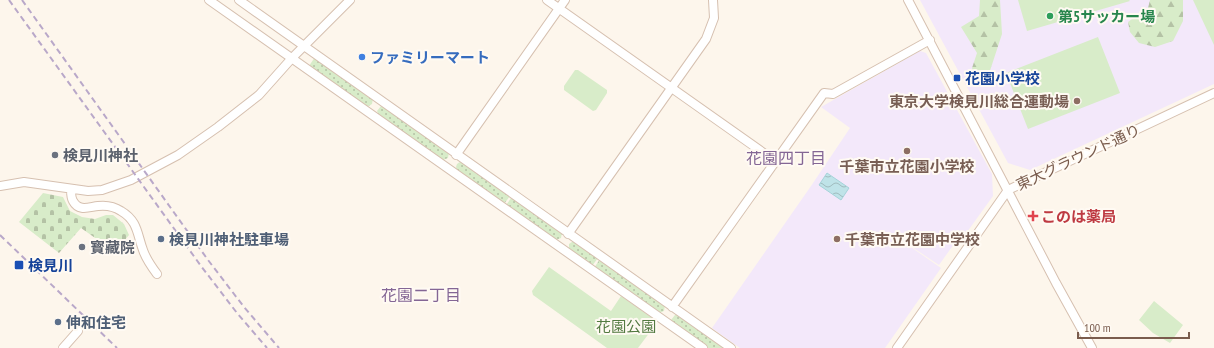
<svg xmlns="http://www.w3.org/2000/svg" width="1214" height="348" viewBox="0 0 1214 348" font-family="'PT Sans Narrow','Noto Sans JP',sans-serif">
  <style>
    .education { fill: #f3e8fa }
    .grass { fill: url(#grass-dots) }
    .forest { fill: url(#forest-firs) }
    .cemetery { fill: url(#cemetery-stones) }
    .park { fill: #d8ecc9 }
    .water { fill: url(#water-waves); stroke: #a5d3da }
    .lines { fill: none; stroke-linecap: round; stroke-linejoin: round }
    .secondary-casing { stroke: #d6c0b0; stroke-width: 10 }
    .secondary { stroke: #fff; stroke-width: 8 }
    .rail { stroke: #b9a8c9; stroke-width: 2; stroke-dasharray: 6 4; stroke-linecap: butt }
    .leisure-dot { fill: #2e9e5b; stroke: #fffaf3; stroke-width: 1.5 }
    .shop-dot { fill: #3f7fe0; stroke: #fffaf3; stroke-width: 1.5 }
    .transit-dot { fill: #1a4fb4; stroke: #fffaf3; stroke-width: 1.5 }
    .education-dot { fill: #8d6e63; stroke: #fffaf3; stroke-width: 1.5 }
    .worship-dot { fill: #6b7280; stroke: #fffaf3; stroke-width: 1.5 }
    .health-dot { fill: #e0444e; stroke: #fffaf3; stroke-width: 1.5 }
    .service-dot { fill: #5c6f8a; stroke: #fffaf3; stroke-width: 1.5 }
    .labels { text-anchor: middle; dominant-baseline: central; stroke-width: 4; stroke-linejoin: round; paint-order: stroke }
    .leisure-label { font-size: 15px; font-weight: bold; fill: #27864d; stroke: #fffaf3; text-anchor: start }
    .shop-label { font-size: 15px; font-weight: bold; fill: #366cbe; stroke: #fffaf3; text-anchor: start }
    .transit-label { font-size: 15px; font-weight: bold; fill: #164399; stroke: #fffaf3; text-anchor: start }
    .education-label { font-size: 15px; font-weight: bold; fill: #785e54; stroke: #fffaf3; text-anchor: end }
    .worship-label { font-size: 15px; font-weight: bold; fill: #5b616d; stroke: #fffaf3; text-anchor: start }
    .street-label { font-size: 15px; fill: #7a5c4d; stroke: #fffaf3 }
    .health-label { font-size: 15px; font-weight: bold; fill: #be3a42; stroke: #fffaf3; text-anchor: start }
    .service-label { font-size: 15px; font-weight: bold; fill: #4e5e75; stroke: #fffaf3; text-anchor: start }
    .park-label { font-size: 15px; fill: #537a41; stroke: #fffaf3 }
    .neighbourhood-label { font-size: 16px; fill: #846695; stroke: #fffaf3 }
  </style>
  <defs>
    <pattern id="grass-dots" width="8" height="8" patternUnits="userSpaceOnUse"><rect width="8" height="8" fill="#d8ecc9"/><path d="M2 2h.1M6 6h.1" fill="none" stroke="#b4c2a5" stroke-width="1.8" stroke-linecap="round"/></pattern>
    <pattern id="forest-firs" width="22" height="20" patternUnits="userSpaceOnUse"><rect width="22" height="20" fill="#d8ecc9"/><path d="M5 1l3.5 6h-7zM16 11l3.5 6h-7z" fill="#b4c2a5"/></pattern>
    <pattern id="cemetery-stones" width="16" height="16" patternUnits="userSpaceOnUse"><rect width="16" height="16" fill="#d8ecc9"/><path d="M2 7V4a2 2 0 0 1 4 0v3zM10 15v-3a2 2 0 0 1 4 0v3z" fill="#b4c2a5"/></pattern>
    <pattern id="water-waves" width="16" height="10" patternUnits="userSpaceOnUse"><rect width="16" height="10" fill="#bfe3e8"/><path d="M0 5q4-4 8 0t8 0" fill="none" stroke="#a0bbbe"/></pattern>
  </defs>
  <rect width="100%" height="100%" fill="#fdf6ec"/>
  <path class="education" d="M920,0H1214V84L1030,170L1008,163Z
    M920,51L926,53L992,174L993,196L957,246L954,244L939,265L882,227L941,268L885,348H740L712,328L811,186L850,128L821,107Z"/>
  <path class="grass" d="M315,57L373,98L372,104L367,107L309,66Z
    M381,106L385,107L449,152L448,158L443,160L379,115L377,111Z
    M460,162H463L510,196L504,204L457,170L456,167L457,164Z
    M512,197L562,232L561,238L556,240L506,205Z
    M572,242H575L598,258L592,266L569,250V244Z
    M600,259L665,305L664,311L659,313L594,268Z
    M675,315H678L725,348H708L672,323L671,320Z"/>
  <path class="forest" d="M980,0H1000L1002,34L985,86L978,85L972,68L977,53L961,27L979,16Z
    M1150,0H1183V21L1173,41L1155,47L1139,43L1130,32L1128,22L1136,16L1147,12Z"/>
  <path class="cemetery" d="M43,193L63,197L70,211L82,217L95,219L106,215H113L124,224L129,235L115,252L81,228L59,253L19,222Z"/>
  <path class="park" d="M1018,0H1129L1130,1L1027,31Z
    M1193,0H1214V45Z
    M1098,37L1120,93L1028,129L1006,73Z
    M575,70H578L607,90V93L596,110L593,111L564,90V86Z
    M549,267L611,311L621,296L655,320L656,324L638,348H607L533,295L532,291Z
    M1154,301L1183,325L1170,343L1153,333L1139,320Z"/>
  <path class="water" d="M827,173L849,188L841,200L819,185Z"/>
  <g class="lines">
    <g class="secondary-casing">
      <path id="secondary" d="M209,0L703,348
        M239,0L731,348
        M547,0L775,161
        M908,0L1056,283L1092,348
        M456,155L565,0
        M0,186L24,182L88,191L102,190L131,180L178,155L218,127L259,95L292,58L350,0
        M71,189C71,192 71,198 73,201C79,212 89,207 98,206C106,205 115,207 121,211C138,221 137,234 143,250C146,259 151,266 157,274
        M568,234L706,39L714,18L713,0
        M672,307L824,93L833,94L930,40
        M63,348L78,331
        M897,348L1008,190L1214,93"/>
    </g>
    <use href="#secondary" class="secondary"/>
    <path class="rail" d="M9,0L201,266L237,313L267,348
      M22,0L208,260L244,307L279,348
      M0,235L117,348"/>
  </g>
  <circle class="leisure-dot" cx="1050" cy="16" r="4"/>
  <circle class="shop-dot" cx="362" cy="57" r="4"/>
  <g class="transit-dot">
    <rect x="953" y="74" width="8" height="8" rx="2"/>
    <rect x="14" y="260" width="10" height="10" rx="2"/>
  </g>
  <g class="education-dot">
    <circle cx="1077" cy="101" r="4"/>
    <circle cx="907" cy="151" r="4"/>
    <circle cx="837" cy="239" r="4"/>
  </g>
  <g class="worship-dot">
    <circle cx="55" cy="155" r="4"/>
    <circle cx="82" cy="247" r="4"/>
  </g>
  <path class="health-dot" d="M1031 210h4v4h4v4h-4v4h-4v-4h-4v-4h4z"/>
  <g class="service-dot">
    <circle cx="161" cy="239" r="4"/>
    <circle cx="58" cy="322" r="4"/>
  </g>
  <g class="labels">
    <g class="leisure-label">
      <text x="1058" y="16">第5サッカー場</text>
    </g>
    <g class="shop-label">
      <text x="370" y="57">ファミリーマート</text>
    </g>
    <g class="transit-label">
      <text x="965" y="78">花園小学校</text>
      <text x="28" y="265">検見川</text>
    </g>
    <g class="education-label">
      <text x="1069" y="101">東京大学検見川総合運動場</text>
      <text x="907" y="166" text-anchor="middle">千葉市立花園小学校</text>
      <text x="845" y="239" text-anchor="start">千葉市立花園中学校</text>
    </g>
    <g class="worship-label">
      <text x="63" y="155">検見川神社</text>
      <text x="90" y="247">寳藏院</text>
    </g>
    <g class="street-label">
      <text transform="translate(1078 157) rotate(-25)">東大グラウンド通り</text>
    </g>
    <g class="health-label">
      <text x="1041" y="216">このは薬局</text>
    </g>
    <g class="service-label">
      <text x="169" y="239">検見川神社駐車場</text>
      <text x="66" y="322">伸和住宅</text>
    </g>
    <g class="park-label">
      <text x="626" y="326">花園公園</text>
    </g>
    <g class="neighbourhood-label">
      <text x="786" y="158">花園四丁目</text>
      <text x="421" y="295">花園二丁目</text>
    </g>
  </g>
  <path d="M1078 332v6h111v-6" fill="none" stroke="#7a5c4d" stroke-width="2"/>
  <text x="1084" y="332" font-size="12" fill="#7a5c4d" stroke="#fffaf3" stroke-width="3" paint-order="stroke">100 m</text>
</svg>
